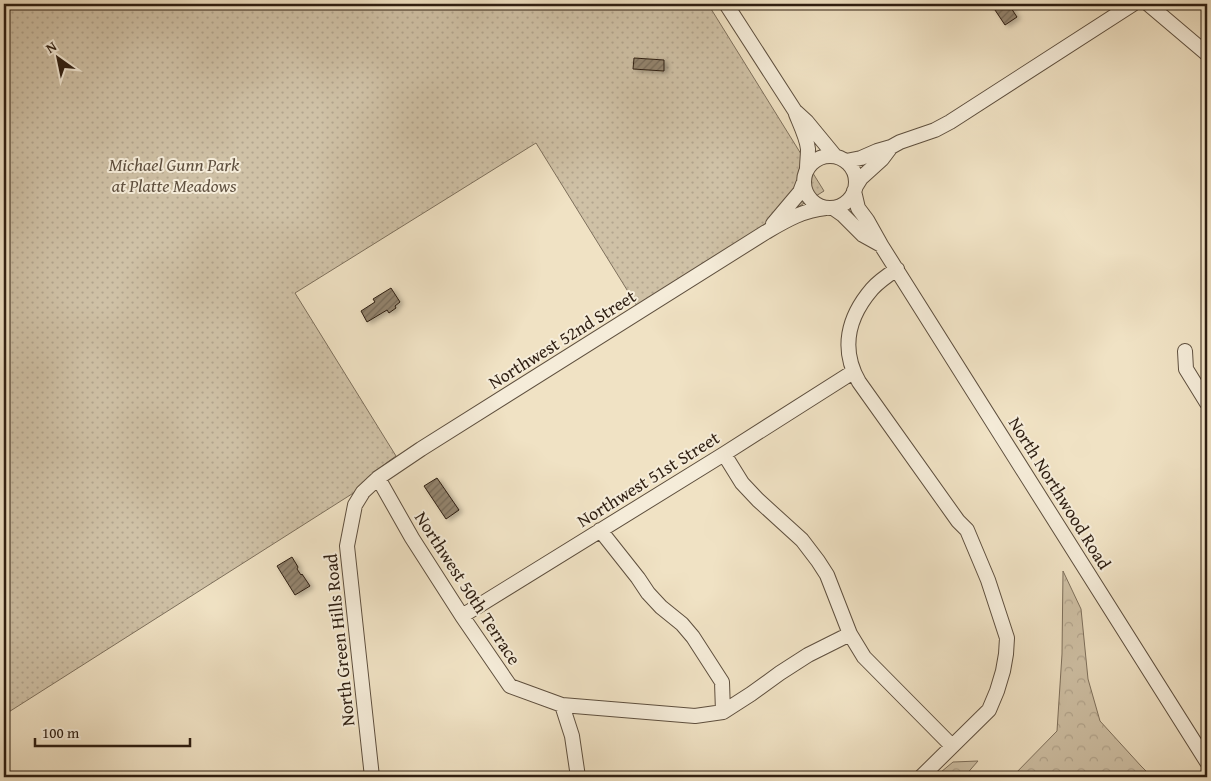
<svg xmlns="http://www.w3.org/2000/svg" width="1211" height="781" viewBox="0 0 1211 781" font-family="'Gentium Book Plus',serif">
  <style>
    .forest { fill: url(#forest-crowns); stroke: #7e705c }
    .park { fill: url(#park-dots); stroke: #7e705c }
    .building { fill: url(#building-hatch); stroke: #2e1e11; filter: url(#shadow) }
    .lines { fill: none; stroke-linecap: round; stroke-linejoin: round }
    .minor-casing { stroke: #5e4f3e; stroke-width: 16 }
    .minor { stroke: #f5ecd9; stroke-width: 14 }
    .labels { text-anchor: middle; dominant-baseline: central; stroke-width: 4; stroke-linejoin: round; paint-order: stroke }
    .park-label { font-size: 18px; font-style: italic; fill: #5e4f3e; stroke: #f5ecd9 }
    .street-label { font-size: 18px; fill: #2e1e11; stroke: #f5ecd9 }
  </style>
  <defs>
    <pattern id="forest-crowns" width="20" height="18" patternUnits="userSpaceOnUse" patternTransform="scale(1.25)"><rect width="20" height="18" fill="#cfc1a6"/><path d="M2 6a3 3 0 1 1 6 0M12 15a3 3 0 1 1 6 0" fill="none" stroke="#b2a58e"/></pattern>
    <pattern id="park-dots" width="8" height="8" patternUnits="userSpaceOnUse" patternTransform="scale(1.25)"><rect width="8" height="8" fill="#cfc1a6"/><path d="M2 2h.1M6 6h.1" fill="none" stroke="#b2a58e" stroke-width="1.8" stroke-linecap="round"/></pattern>
    <pattern id="building-hatch" width="6" height="6" patternUnits="userSpaceOnUse" patternTransform="scale(1.25)"><rect width="6" height="6" fill="#93846e"/><path d="M-1 1l2-2M0 6l6-6M5 7l2-2" fill="none" stroke="#786b59"/></pattern>
    <filter id="shadow"><feDropShadow dx="3.5" dy="2" stdDeviation="2.5" flood-color="#0004"/></filter>
  </defs>
  <rect width="100%" height="100%" fill="#f0e2c4"/>
  <filter id="stains"><feTurbulence type="fractalNoise" baseFrequency=".004" numOctaves="4"/><feColorMatrix values="0 0 0 0 .2 0 0 0 0 .09 0 0 0 0 .02 0 0 0 .5 -.17"/></filter>
  <radialGradient id="worn" r=".72"><stop offset=".6" stop-color="#630" stop-opacity="0"/><stop offset="1" stop-color="#630" stop-opacity=".3"/></radialGradient>
  <path class="forest" d="M1063,571L1081,609L1088,679L1100,721L1141,766L1152,777H1012L1057,731L1062,654Z
    M978,761L964,777H935L953,762Z"/>
  <path class="park" d="M4,4H708L824,191L637,306L536,143L295,293L396,456C380,467 368,478 355,492L4,715Z"/>
  <path class="building" d="M991,4H1018L1011,8L1017,17L1005,25Z
    M634,58L664,60V71L633,69Z
    M391,288L400,302L395,306L396,308L389,313L387,310L367,322L361,311L375,302L373,299Z
    M437,478L459,510L446,519L424,486Z
    M292,557L298,567L297,569L301,575L302,574L310,586L295,595L277,566Z"/>
  <g class="lines">
    <g class="minor-casing">
      <path id="minor" d="M726,4L795,111L807,122L835,156
        M1148,4L1207,54
        M796,114C800,124 807,138 808,149C808,155 807,163 807,169
        M804 182a26 26 0 1 1 52 0a26 26 0 1 1-52 0Z
        M846,161L861,158L877,151L891,147L900,142L935,130L950,122L1133,4
        M856,186L861,178L882,159L891,147
        M854,191L858,208L867,220L881,245L1207,762
        M833,208L843,215L863,235L881,245
        M773,224L800,192L803,184
        M897,269C888,275 879,281 872,289C848,317 840,349 859,382L958,521L967,530L988,580L1007,638L1006,654L1003,671L997,691L989,710L921,777
        M1185,351L1186,369L1207,403
        M724,454L742,483L758,500L802,540L818,561L827,575L850,634L864,657L952,746
        M378,478L412,538L462,616L510,686L562,705L695,716L723,712L751,694L780,673L808,655L850,634
        M600,530L638,578L648,593L661,607L682,624L693,637L722,682L723,712
        M462,616L724,454L853,372
        M562,705L572,736L578,777
        M372,777L347,546L355,505L363,492L378,478L421,449L766,232C785,221 803,210 826,208"/>
    </g>
    <use href="#minor" class="minor"/>
  </g>
  <g class="labels">
    <g class="park-label">
      <text x="174" y="164">Michael Gunn Park<tspan x="174" dy="21">at Platte Meadows</tspan></text>
    </g>
    <g class="street-label">
      <text transform="translate(562 339) rotate(-32)">Northwest 52nd Street</text>
      <text transform="translate(648 479) rotate(-32)">Northwest 51st Street</text>
      <text transform="translate(1060 493) rotate(58)">North Northwood Road</text>
      <text transform="translate(468 588) rotate(57)">Northwest 50th Terrace</text>
      <text transform="translate(339 640) rotate(-96)">North Green Hills Road</text>
    </g>
  </g>
  <rect width="1211" height="781" fill="none" stroke="#f0e2c4" stroke-width="20"/>
  <rect x="5" y="5" width="1201" height="771" fill="none" stroke="#2e1e11" stroke-width="2.5"/>
  <rect x="10" y="10" width="1191" height="761" fill="none" stroke="#2e1e11"/>
  <g transform="translate(58 58) rotate(327)" stroke="#f5ecd9" stroke-width="4" paint-order="stroke">
  <path d="M0-4L9 19L0 12L-9 19Z" fill="#2e1e11"/>
  <text y="-8" font-size="14" font-weight="bold" text-anchor="middle" fill="#2e1e11">N</text>
  </g>
  <path d="M35 738v8h155v-8" fill="none" stroke="#2e1e11" stroke-width="2.5"/>
  <text x="42" y="738" font-size="15" fill="#2e1e11" stroke="#f5ecd9" stroke-width="4" paint-order="stroke">100 m</text>
  <rect width="100%" height="100%" filter="url(#stains)"/>
  <rect width="100%" height="100%" fill="url(#worn)"/>
</svg>
